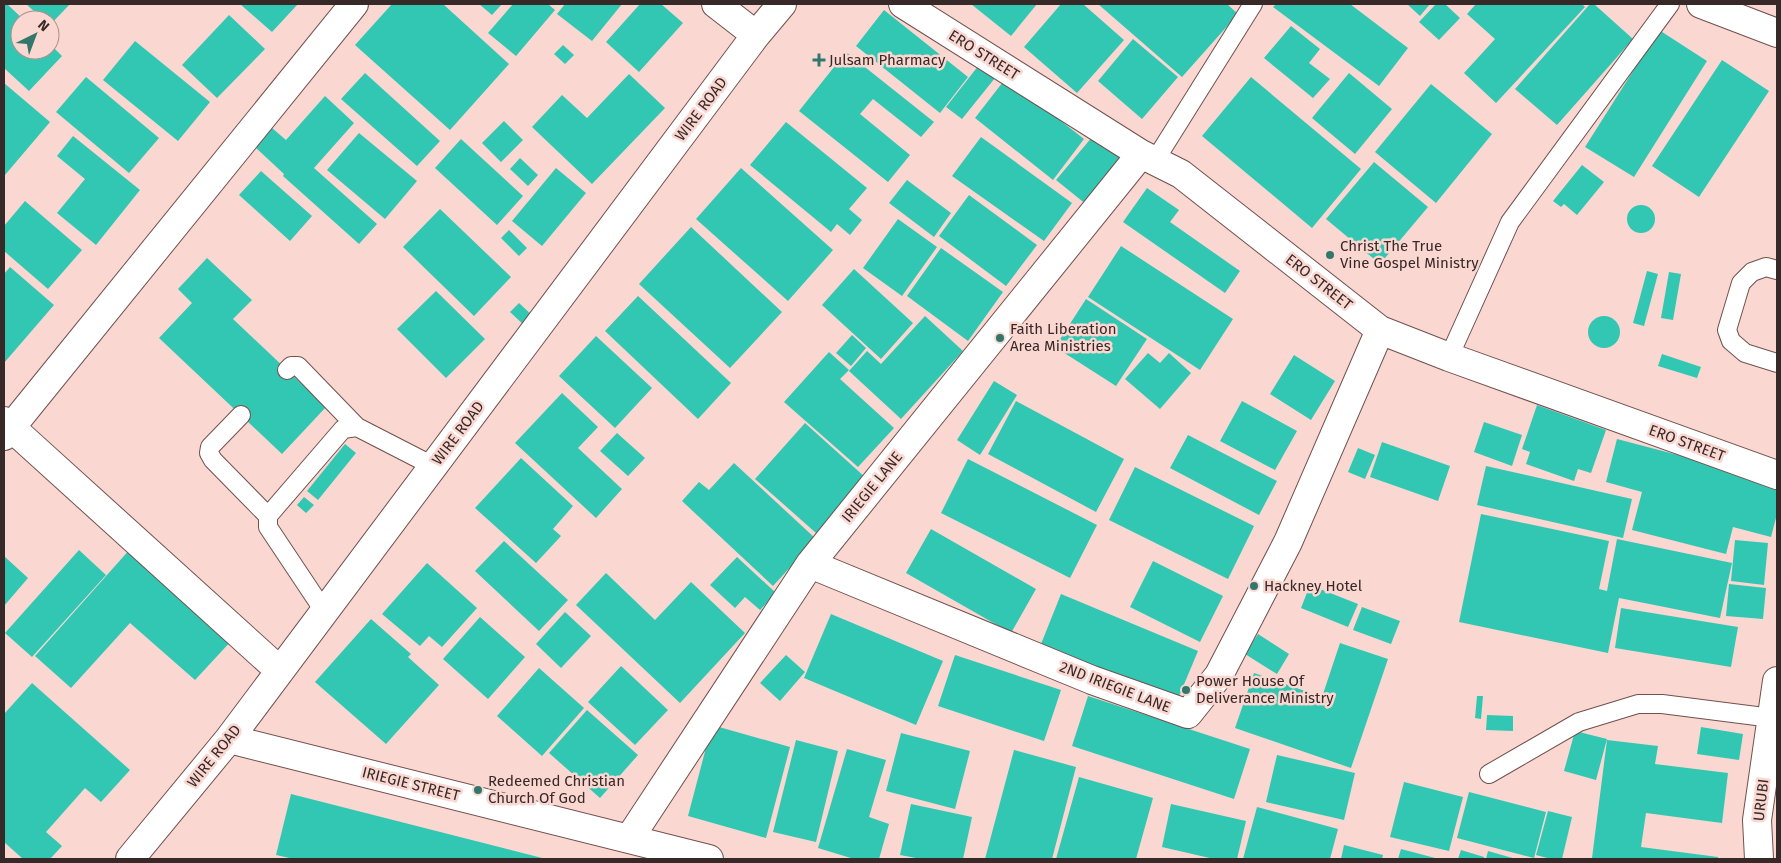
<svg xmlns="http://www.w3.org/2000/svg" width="1781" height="863" viewBox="0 0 1781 863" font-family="'Fira Sans',sans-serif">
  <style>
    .building { fill: #31c7b3 }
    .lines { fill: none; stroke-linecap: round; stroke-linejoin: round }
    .lane-casing { stroke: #70514d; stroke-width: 20 }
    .street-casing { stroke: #70514d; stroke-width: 30 }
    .highway-casing { stroke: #70514d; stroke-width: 30 }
    .lane { stroke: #fff; stroke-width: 18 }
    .street { stroke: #fff; stroke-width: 28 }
    .highway { stroke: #fff; stroke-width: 28 }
    .poi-dot { fill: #31776c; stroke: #fbd7d1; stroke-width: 2 }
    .labels { text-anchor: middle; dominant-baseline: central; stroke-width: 5; stroke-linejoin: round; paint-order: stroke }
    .street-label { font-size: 15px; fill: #362927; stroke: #fbd7d1 }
    .poi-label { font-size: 15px; fill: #362927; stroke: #fbd7d1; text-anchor: start }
  </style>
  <rect width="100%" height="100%" fill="#fbd7d1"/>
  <path class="building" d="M4,4H7L24,20H20V50H50V44L62,56L29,91L4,68Z
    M26,4H70L50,25V20H44Z
    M240,4H298L272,32Z
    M392,4H443L509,64L450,130L355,45Z
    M479,4H502L492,15Z
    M513,4H548L555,10L516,56L488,33Z
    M565,4H622L592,41L557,14Z
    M640,4H661L683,23L639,72L606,42Z
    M971,4H1037L1011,36Z
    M1061,4H1083L1124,40L1077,93L1024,47Z
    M1098,4H1227L1238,14L1182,77Z
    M1276,4H1350L1408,48L1379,86L1273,7Z
    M1407,4H1430L1420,16Z
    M1436,4H1445L1460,18L1439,40L1419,22Z
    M1476,4H1582L1585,7L1496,103L1464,73L1495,39L1467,14Z
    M1590,4H1594L1633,39L1557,125L1515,89Z
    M884,10L968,77L940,113L856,46Z
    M229,15L265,49L217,98L182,65Z
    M1291,26L1320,49L1309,63L1330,79L1313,98L1264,58Z
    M1659,30L1707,61L1634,177L1585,147Z
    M1133,39L1178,77L1142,119L1098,81Z
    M135,41L210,102L178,141L103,80Z
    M563,45L574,55L565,64L554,54Z
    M846,52L934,122L921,137L873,99L860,114L910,155L888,182L799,111Z
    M1722,60L1769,91L1699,197L1652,166Z
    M979,65L995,78L962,119L946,107Z
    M365,73L440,141L417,166L341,99Z
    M1349,73L1392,109L1355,154L1312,118Z
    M629,74L665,108L592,184L532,127L562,95L587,118Z
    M86,77L159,138L129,173L56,112Z
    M1251,77L1361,169L1312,228L1202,136Z
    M1006,78L1084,139L1053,180L975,118Z
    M4,83L50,122L5,175L4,174Z
    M1431,84L1492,134L1436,203L1375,152Z
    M325,96L354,123L314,168L377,224L359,244L283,176L284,174L255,147L272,128L286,140Z
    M504,121L523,140L501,162L482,143Z
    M786,122L867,188L849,209L862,220L850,235L837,224L831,232L750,165Z
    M359,133L417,181L385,219L327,170Z
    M73,136L140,190L96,245L57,213L85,179L57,156Z
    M1093,136L1123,160L1087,205L1056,180Z
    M981,137L1072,203L1044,241L952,176Z
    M461,139L523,196L497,225L435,168Z
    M520,158L538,175L528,186L510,169Z
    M1374,162L1428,207L1380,264L1326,219Z
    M1582,165L1604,182L1577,215L1564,204L1561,207L1553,201Z
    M556,168L586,193L542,246L512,221Z
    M741,168L833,250L788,301L696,219Z
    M261,171L312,216L290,241L239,195Z
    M907,180L951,213L934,237L889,203Z
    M1147,188L1179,210L1170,222L1240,271L1225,293L1123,222Z
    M969,195L1037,245L1006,286L939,236Z
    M25,201L82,250L48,289L4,251V226Z
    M1627 219a14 14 0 1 1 28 0a14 14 0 1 1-28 0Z
    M440,209L511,277L474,316L403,247Z
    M898,219L937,247L902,296L863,268Z
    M691,227L782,312L730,368L639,284Z
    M509,230L527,248L519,256L501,238Z
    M1121,246L1233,319L1200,370L1088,297Z
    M941,248L1003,292L968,341L907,296Z
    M207,258L252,300L233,319L326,407L282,454L159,338L192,303L178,289Z
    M10,267L54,305L4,363V274Z
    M854,269L913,323L881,359L822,305Z
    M1647,271L1658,274L1644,326L1633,323Z
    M1669,272L1681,274L1673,320L1661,318Z
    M436,291L485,339L446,378L397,329Z
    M638,296L731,383L698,419L605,331Z
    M1086,299L1147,339L1116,386L1055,347Z
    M519,303L535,318L526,327L510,312Z
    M1588 332a16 16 0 1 1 32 0a16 16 0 1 1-32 0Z
    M925,316L963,351L901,419L849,371L867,351L881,364Z
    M852,335L866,348L851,366L836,353Z
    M596,336L652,388L615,428L559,376Z
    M829,352L849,370L840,379L894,428L858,467L784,402Z
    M1148,353L1160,363L1169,353L1191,373L1160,409L1125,379Z
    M1662,354L1701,367L1697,378L1658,366Z
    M1294,355L1335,381L1311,420L1270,394Z
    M994,381L1017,395L980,455L957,440Z
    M562,393L598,427L578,448L622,489L596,518L515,443Z
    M1016,401L1124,459L1096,512L988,454Z
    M1242,401L1297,431L1275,470L1220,441Z
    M1537,405L1606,430L1591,473L1578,469L1574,481L1526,464L1530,452L1522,449Z
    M1484,422L1522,435L1512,466L1474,452Z
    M805,423L866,478L816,533L755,479Z
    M617,433L645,458L628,476L600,451Z
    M1188,435L1277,481L1259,515L1170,468Z
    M1617,439L1777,481V514L1771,537L1733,527L1726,554L1632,530L1642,492L1606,482Z
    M1382,442L1450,466L1438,501L1370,477Z
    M345,444L356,453L318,500L307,491Z
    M1358,448L1375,455L1365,479L1348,472Z
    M521,458L573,506L553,529L561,536L536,563L475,508Z
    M968,459L1097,525L1070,578L941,513Z
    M734,463L816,539L773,586L682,501L699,482L709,490Z
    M1486,466L1632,499L1623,538L1477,505Z
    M1135,467L1254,526L1228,579L1109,520Z
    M304,497L314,505L306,513L297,505Z
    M1481,514L1609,541L1599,589L1607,591L1617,539L1732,563L1720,618L1619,598L1608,653L1459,622Z
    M931,529L1036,589L1011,633L906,573Z
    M1735,540L1768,543L1764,585L1731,581Z
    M504,541L568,600L539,631L475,571Z
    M131,548L233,639L195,680L130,623L71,688L35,656Z
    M79,550L106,575L32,657L5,633Z
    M4,556L28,578L4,606Z
    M737,557L776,593L760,610L745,597L735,608L710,585Z
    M1153,561L1223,596L1200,642L1130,607Z
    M427,563L477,608L442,647L429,636L420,646L382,614Z
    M606,573L655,620L691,582L745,633L680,703L576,605Z
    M1729,584L1766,588L1763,619L1726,616Z
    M1310,585L1358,604L1348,627L1301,608Z
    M1061,594L1198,651L1175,706L1039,649Z
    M1362,607L1400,621L1391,644L1353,630Z
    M1621,608L1738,627L1731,667L1615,648Z
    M565,612L591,636L561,668L536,644Z
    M831,614L943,661L916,725L804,678Z
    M480,617L525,657L488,699L443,659Z
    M371,619L411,654L408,657L439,685L386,744L315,682Z
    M1258,634L1289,654L1277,674L1245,654Z
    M1340,643L1388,659L1351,768L1235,728L1254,673L1322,697Z
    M786,655L805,672L780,701L760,683Z
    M955,655L1061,690L1044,741L938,706Z
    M621,666L668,710L635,745L588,702Z
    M539,668L584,708L542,756L497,716Z
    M32,683L130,770L101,802L85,788L46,832L62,846L50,859H23L4,842V714Z
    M1088,696L1250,749L1234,799L1072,746Z
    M1477,696H1483L1481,719L1475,718Z
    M587,710L638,755L600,798L549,753Z
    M1487,715L1513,716V731L1486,730Z
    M712,725L790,747L766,838L688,816Z
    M1701,727L1743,734L1739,760L1697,754Z
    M1575,731L1607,739L1596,780L1564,771Z
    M901,733L970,751L955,809L886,791Z
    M796,740L838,751L816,842L773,832Z
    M1607,740L1658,746L1655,764L1728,773L1722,823L1646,813L1641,847L1718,857V859H1605L1592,858Z
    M847,749L886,760L869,817L889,824L879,859H854L818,848Z
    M1014,750L1076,767L1052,859H985Z
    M1277,755L1355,773L1344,820L1266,802Z
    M1079,777L1153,798L1136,859H1056Z
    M1404,782L1463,797L1449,851L1390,837Z
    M1469,792L1546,812L1534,858L1457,838Z
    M291,794L546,859H294L276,855Z
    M911,804L972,817L963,859H921L900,855Z
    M1171,804L1246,821L1237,859H1214L1162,847Z
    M1257,807L1338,829L1330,859H1243Z
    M1548,811L1572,817L1562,859H1551L1536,855Z
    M1344,845L1383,855L1382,859H1341Z
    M1401,849L1439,859H1398Z
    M1461,850L1484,857V859H1458Z
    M1488,851L1516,859H1486Z"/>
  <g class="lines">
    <g class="lane-casing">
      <path id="lane" d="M1154,162L1253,4
        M1777,270L1766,267L1752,272L1741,283L1727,330L1731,341L1745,353L1777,363
        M1449,357L1510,222L1670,4
        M287,370L291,366H298L357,427
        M241,415L210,447L209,453L213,460L268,516
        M324,611L268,527V516L343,429L357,427L433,466
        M1489,774L1579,722L1638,704H1662L1772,718"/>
    </g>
    <g class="street-casing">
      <path id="street" d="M716,4L756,35
        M903,4L1141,154L1181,174L1380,330L1449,357L1777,475
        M1701,4L1777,33
        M4,421L280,671
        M4,436L354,4
        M810,564L1092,680L1188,714L1219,675L1288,542L1380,330
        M229,739L709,859
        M629,839L810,564L1141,154
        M130,859L229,739L756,35L782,4"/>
    </g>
    <g class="highway-casing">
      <path id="highway" d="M1759,859L1757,820L1777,681"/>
    </g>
    <use href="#lane" class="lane"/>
    <use href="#street" class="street"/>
    <use href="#highway" class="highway"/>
  </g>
  <g class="poi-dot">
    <path d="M816.5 52.5h5v5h5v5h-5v5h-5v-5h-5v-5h5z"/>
    <circle cx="1330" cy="255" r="5"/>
    <circle cx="1000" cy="338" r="5"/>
    <circle cx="1254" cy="586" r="5"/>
    <circle cx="1186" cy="690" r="5"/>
    <circle cx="478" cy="790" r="5"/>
  </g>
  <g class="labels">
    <g class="street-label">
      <text transform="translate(984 55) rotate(32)">ERO STREET</text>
      <text transform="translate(701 109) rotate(-53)">WIRE ROAD</text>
      <text transform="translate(1319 282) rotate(38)">ERO STREET</text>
      <text transform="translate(458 433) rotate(-53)">WIRE ROAD</text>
      <text transform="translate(1687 443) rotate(20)">ERO STREET</text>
      <text transform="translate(872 487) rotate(-51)">IRIEGIE LANE</text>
      <text transform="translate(1115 687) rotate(21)">2ND IRIEGIE LANE</text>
      <text transform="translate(214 756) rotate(-51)">WIRE ROAD</text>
      <text transform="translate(411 784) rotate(14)">IRIEGIE STREET</text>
      <text transform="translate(1761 800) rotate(-83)">URUBI</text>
    </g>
    <g class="poi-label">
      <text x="829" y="60">Julsam Pharmacy</text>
      <text x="1340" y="246">Christ The True<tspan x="1340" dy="17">Vine Gospel Ministry</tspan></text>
      <text x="1010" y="329">Faith Liberation<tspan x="1010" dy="17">Area Ministries</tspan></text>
      <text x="1264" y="586">Hackney Hotel</text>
      <text x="1196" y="681">Power House Of<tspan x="1196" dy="17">Deliverance Ministry</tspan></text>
      <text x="488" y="781">Redeemed Christian<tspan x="488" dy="17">Church Of God</tspan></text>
    </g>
  </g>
  <rect width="1781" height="863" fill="none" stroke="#362927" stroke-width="10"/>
  <g transform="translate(35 35) rotate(42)"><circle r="24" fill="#fbd7d1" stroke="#ac918d"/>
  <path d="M0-4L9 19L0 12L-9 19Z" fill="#31776c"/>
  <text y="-8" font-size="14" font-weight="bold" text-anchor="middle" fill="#362927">N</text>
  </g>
</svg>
